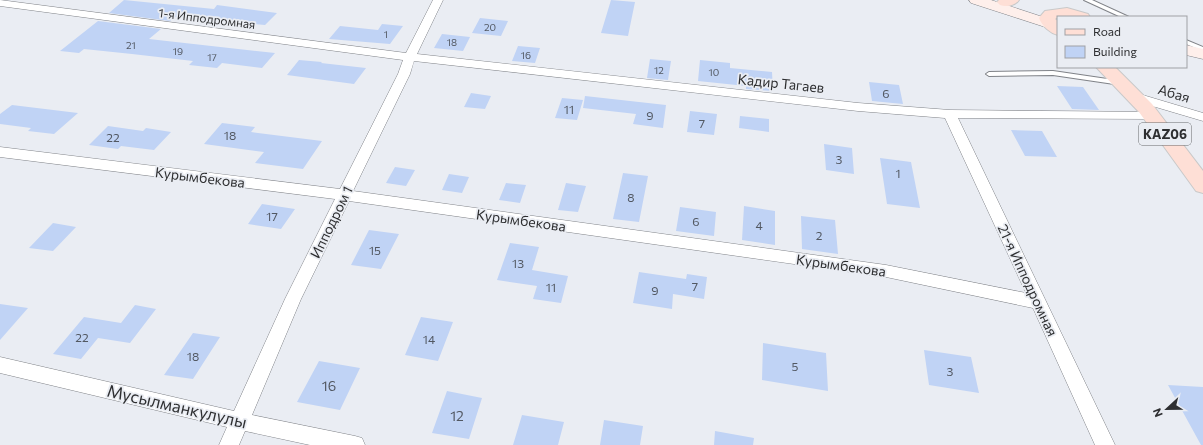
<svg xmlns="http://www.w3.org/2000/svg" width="1203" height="445" viewBox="0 0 1203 445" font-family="Commissioner,sans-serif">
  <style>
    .building { fill: #c0d3f5 }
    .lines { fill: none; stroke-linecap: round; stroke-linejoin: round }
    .service-casing { stroke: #808388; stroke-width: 2 }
    .minor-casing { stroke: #808388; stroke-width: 1 }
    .secondary-casing { stroke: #808388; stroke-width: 1 }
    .primary-casing { stroke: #c9c9c9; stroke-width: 2 }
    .service { fill: #fff; fill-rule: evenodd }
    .minor { fill: #fff; fill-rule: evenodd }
    .secondary { fill: #feefeb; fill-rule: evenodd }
    .primary { fill: #fedfd6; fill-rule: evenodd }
    .labels { text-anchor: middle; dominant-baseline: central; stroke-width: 3.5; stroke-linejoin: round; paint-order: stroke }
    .far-number-label { font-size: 10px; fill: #525862 }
    .far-street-label { font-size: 12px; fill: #2e2f31; stroke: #eaedf3 }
    .number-label { font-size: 12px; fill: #525862 }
    .shield { fill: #eaedf3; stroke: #66686b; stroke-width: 1 }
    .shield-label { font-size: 13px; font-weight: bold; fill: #2e2f31 }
    .street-label { font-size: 14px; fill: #2e2f31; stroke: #eaedf3 }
    .near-number-label { font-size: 14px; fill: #525862 }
    .near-street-label { font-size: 17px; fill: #2e2f31; stroke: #eaedf3 }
  </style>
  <rect width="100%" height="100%" fill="#eaedf3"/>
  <path class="building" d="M124,0L214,9L217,5L277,13L265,25L174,17L170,21L109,13Z
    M611,0L635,2L628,36L601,33Z
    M480,18L508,21L501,36L472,33Z
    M98,21L161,29L149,39L275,53L262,68L222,63L217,68L189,65L193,61L132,54L84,49L79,53L60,51Z
    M382,24L403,26L390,44L329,39L340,26L378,30Z
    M442,34L470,37L463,51L434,48Z
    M518,46L540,48L535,63L512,61Z
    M650,59L671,61L668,80L647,78Z
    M299,60L322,62L321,63L366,68L354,84L287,75Z
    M700,60L730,63V68L772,72L773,91L746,89V86L698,81Z
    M869,82L899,85L903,104L872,101Z
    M1057,86L1083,87L1099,110L1072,109Z
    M471,93L491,96L485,109L464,107Z
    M585,96L666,105L663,128L633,124L636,114L583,108Z
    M562,98L583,100L577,120L555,118Z
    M12,105L78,113L54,134L28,131L31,128L0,124V114Z
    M690,111L717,114L714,135L687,132Z
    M740,116L769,119V132L739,128Z
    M222,123L255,127L251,132L322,141L303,169L255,163L264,152L204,144Z
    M108,126L143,131L146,128L171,132L154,150L121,146L118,149L89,145Z
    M1011,130L1042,131L1057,157L1025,156Z
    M824,144L852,148L854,174L826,170Z
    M880,158L911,162L920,208L887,204Z
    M395,167L415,170L406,186L386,183Z
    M623,173L648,176L639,222L613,219Z
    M449,174L469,177L462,193L442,190Z
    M506,183L526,185L520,203L499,200Z
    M566,183L586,186L578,212L558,210Z
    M262,204L295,209L281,229L248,224Z
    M744,206L775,211V245L742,240Z
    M680,207L716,212L714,236L676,231Z
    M801,216L835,220L838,254L802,249Z
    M53,223L76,227L53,251L29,248Z
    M369,230L399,234L381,269L351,265Z
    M510,243L539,247L532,270L568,276L561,303L533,299L537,286L497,280Z
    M639,272L686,279L687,274L707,277L704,299L673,294L672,309L633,303Z
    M0,304L28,308L0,340Z
    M135,305L156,309L130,343L98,338L81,359L53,354L84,317L121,323Z
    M421,317L453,322L438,361L405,355Z
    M193,333L220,337L193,379L164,375Z
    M763,343L826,353L828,391L762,380Z
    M924,350L971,357L979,393L929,385Z
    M319,361L360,368L340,410L297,402Z
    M1168,385L1203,387V445H1201Z
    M447,391L482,398L469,439L432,433Z
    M522,415L564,422L558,445H513Z
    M604,420L643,426L640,445H600Z
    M715,431L754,438L753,445H714Z"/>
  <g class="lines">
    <g class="service-casing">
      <path id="service" d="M1084,0H1092L1129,17H1121Z
        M1186,40L1203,47V51L1186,44Z
        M1053,71L1121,81L1124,83L1121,85L1053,75L989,76L986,74L989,72Z"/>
    </g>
    <g class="minor-casing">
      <path id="minor" d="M0,0L406,53L433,0H443L417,54L858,103L950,110L1156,112L1157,115L1156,118L1151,119L958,118L1115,445H1095L1033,308L886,277L349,201L301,299L252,415L355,436L362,438L365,445H310L245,431L239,445H219L227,427L0,373V357L234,411L285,299L335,199L0,157V147L340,189L398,74L403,60L0,6ZM414,61L858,111L945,118L1026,293L886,265L353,191L410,74Z
        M1136,93L1203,113V121L1132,100L1130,97L1132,94Z"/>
    </g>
    <g class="secondary-casing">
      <path id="secondary" d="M969,0H991L1055,21L1058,24L1055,27L1050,29L1045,27L971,3Z
        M1186,45L1203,49V59L1186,55Z"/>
    </g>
    <g class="primary-casing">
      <path id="primary" d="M999,0H1019C1015,6 1006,7 1000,5L997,2Z
        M1067,8L1088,14L1090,17H1058L1055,19L1058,21V35C1050,33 1042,26 1039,18L1045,11Z
        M1096,67H1115L1152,104L1203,171V193L1196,191L1139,112Z"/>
    </g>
    <use href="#service" class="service"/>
    <use href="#minor" class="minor"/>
    <use href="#secondary" class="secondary"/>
    <use href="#primary" class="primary"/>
  </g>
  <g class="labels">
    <g class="far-number-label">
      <text x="490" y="27">20</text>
      <text x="386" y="34">1</text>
      <text x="452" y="42">18</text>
      <text x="131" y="45">21</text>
      <text x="178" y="51">19</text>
      <text x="526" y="55">16</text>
      <text x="212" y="57">17</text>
      <text x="659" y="70">12</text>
      <text x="714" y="72">10</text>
    </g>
    <g class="far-street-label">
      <text transform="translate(207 18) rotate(7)">1-я Ипподромная</text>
    </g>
    <g class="number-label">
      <text x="886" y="93">6</text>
      <text x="569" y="109">11</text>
      <text x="650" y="115">9</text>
      <text x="702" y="123">7</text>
      <text x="230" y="135">18</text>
      <text x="113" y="137">22</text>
      <text x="839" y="159">3</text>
      <text x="898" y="173">1</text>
      <text x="631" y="197">8</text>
      <text x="272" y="216">17</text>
      <text x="696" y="221">6</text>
      <text x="759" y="225">4</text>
      <text x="819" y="235">2</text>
      <text x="375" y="250">15</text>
      <text x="518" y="263">13</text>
      <text x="695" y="286">7</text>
      <text x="551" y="287">11</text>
      <text x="655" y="290">9</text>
      <text x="82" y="337">22</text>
      <text x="429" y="339">14</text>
      <text x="193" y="356">18</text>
      <text x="795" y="366">5</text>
      <text x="950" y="371">3</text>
    </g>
    <rect class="shield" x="1139" y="123" width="52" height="22" rx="3"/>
    <g class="shield-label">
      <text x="1165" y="134">KAZ06</text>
    </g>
    <g class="street-label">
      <text transform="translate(781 83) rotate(6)">Кадир Тагаев</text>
      <text transform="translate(1174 93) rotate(17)">Абая</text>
      <text transform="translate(200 177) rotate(7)">Курымбекова</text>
      <text transform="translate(521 220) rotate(8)">Курымбекова</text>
      <text transform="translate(331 222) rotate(-64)">Ипподром 1</text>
      <text transform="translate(841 265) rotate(8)">Курымбекова</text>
      <text transform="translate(1028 280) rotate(65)">21-я Ипподромная</text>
    </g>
    <g class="near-number-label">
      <text x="329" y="385">16</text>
      <text x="457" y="415">12</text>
    </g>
    <g class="near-street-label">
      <text transform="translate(177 406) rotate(13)">Мусылманкулулы</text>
    </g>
  </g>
  <rect x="1057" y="16" width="130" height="52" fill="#eaedf3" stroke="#9fa1a5"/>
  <rect x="1065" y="29" width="20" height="6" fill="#fedfd6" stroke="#9fa1a5"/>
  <text x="1093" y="36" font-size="12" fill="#2e2f31">Road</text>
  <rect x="1065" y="46" width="20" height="12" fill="#c0d3f5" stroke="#9fa1a5"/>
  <text x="1093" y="56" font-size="12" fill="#2e2f31">Building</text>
  <g transform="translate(1167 409) rotate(248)" stroke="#eaedf3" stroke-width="3" paint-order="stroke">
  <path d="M0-3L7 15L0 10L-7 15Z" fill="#2e2f31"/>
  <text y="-6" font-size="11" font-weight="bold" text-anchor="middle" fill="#2e2f31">N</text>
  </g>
</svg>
